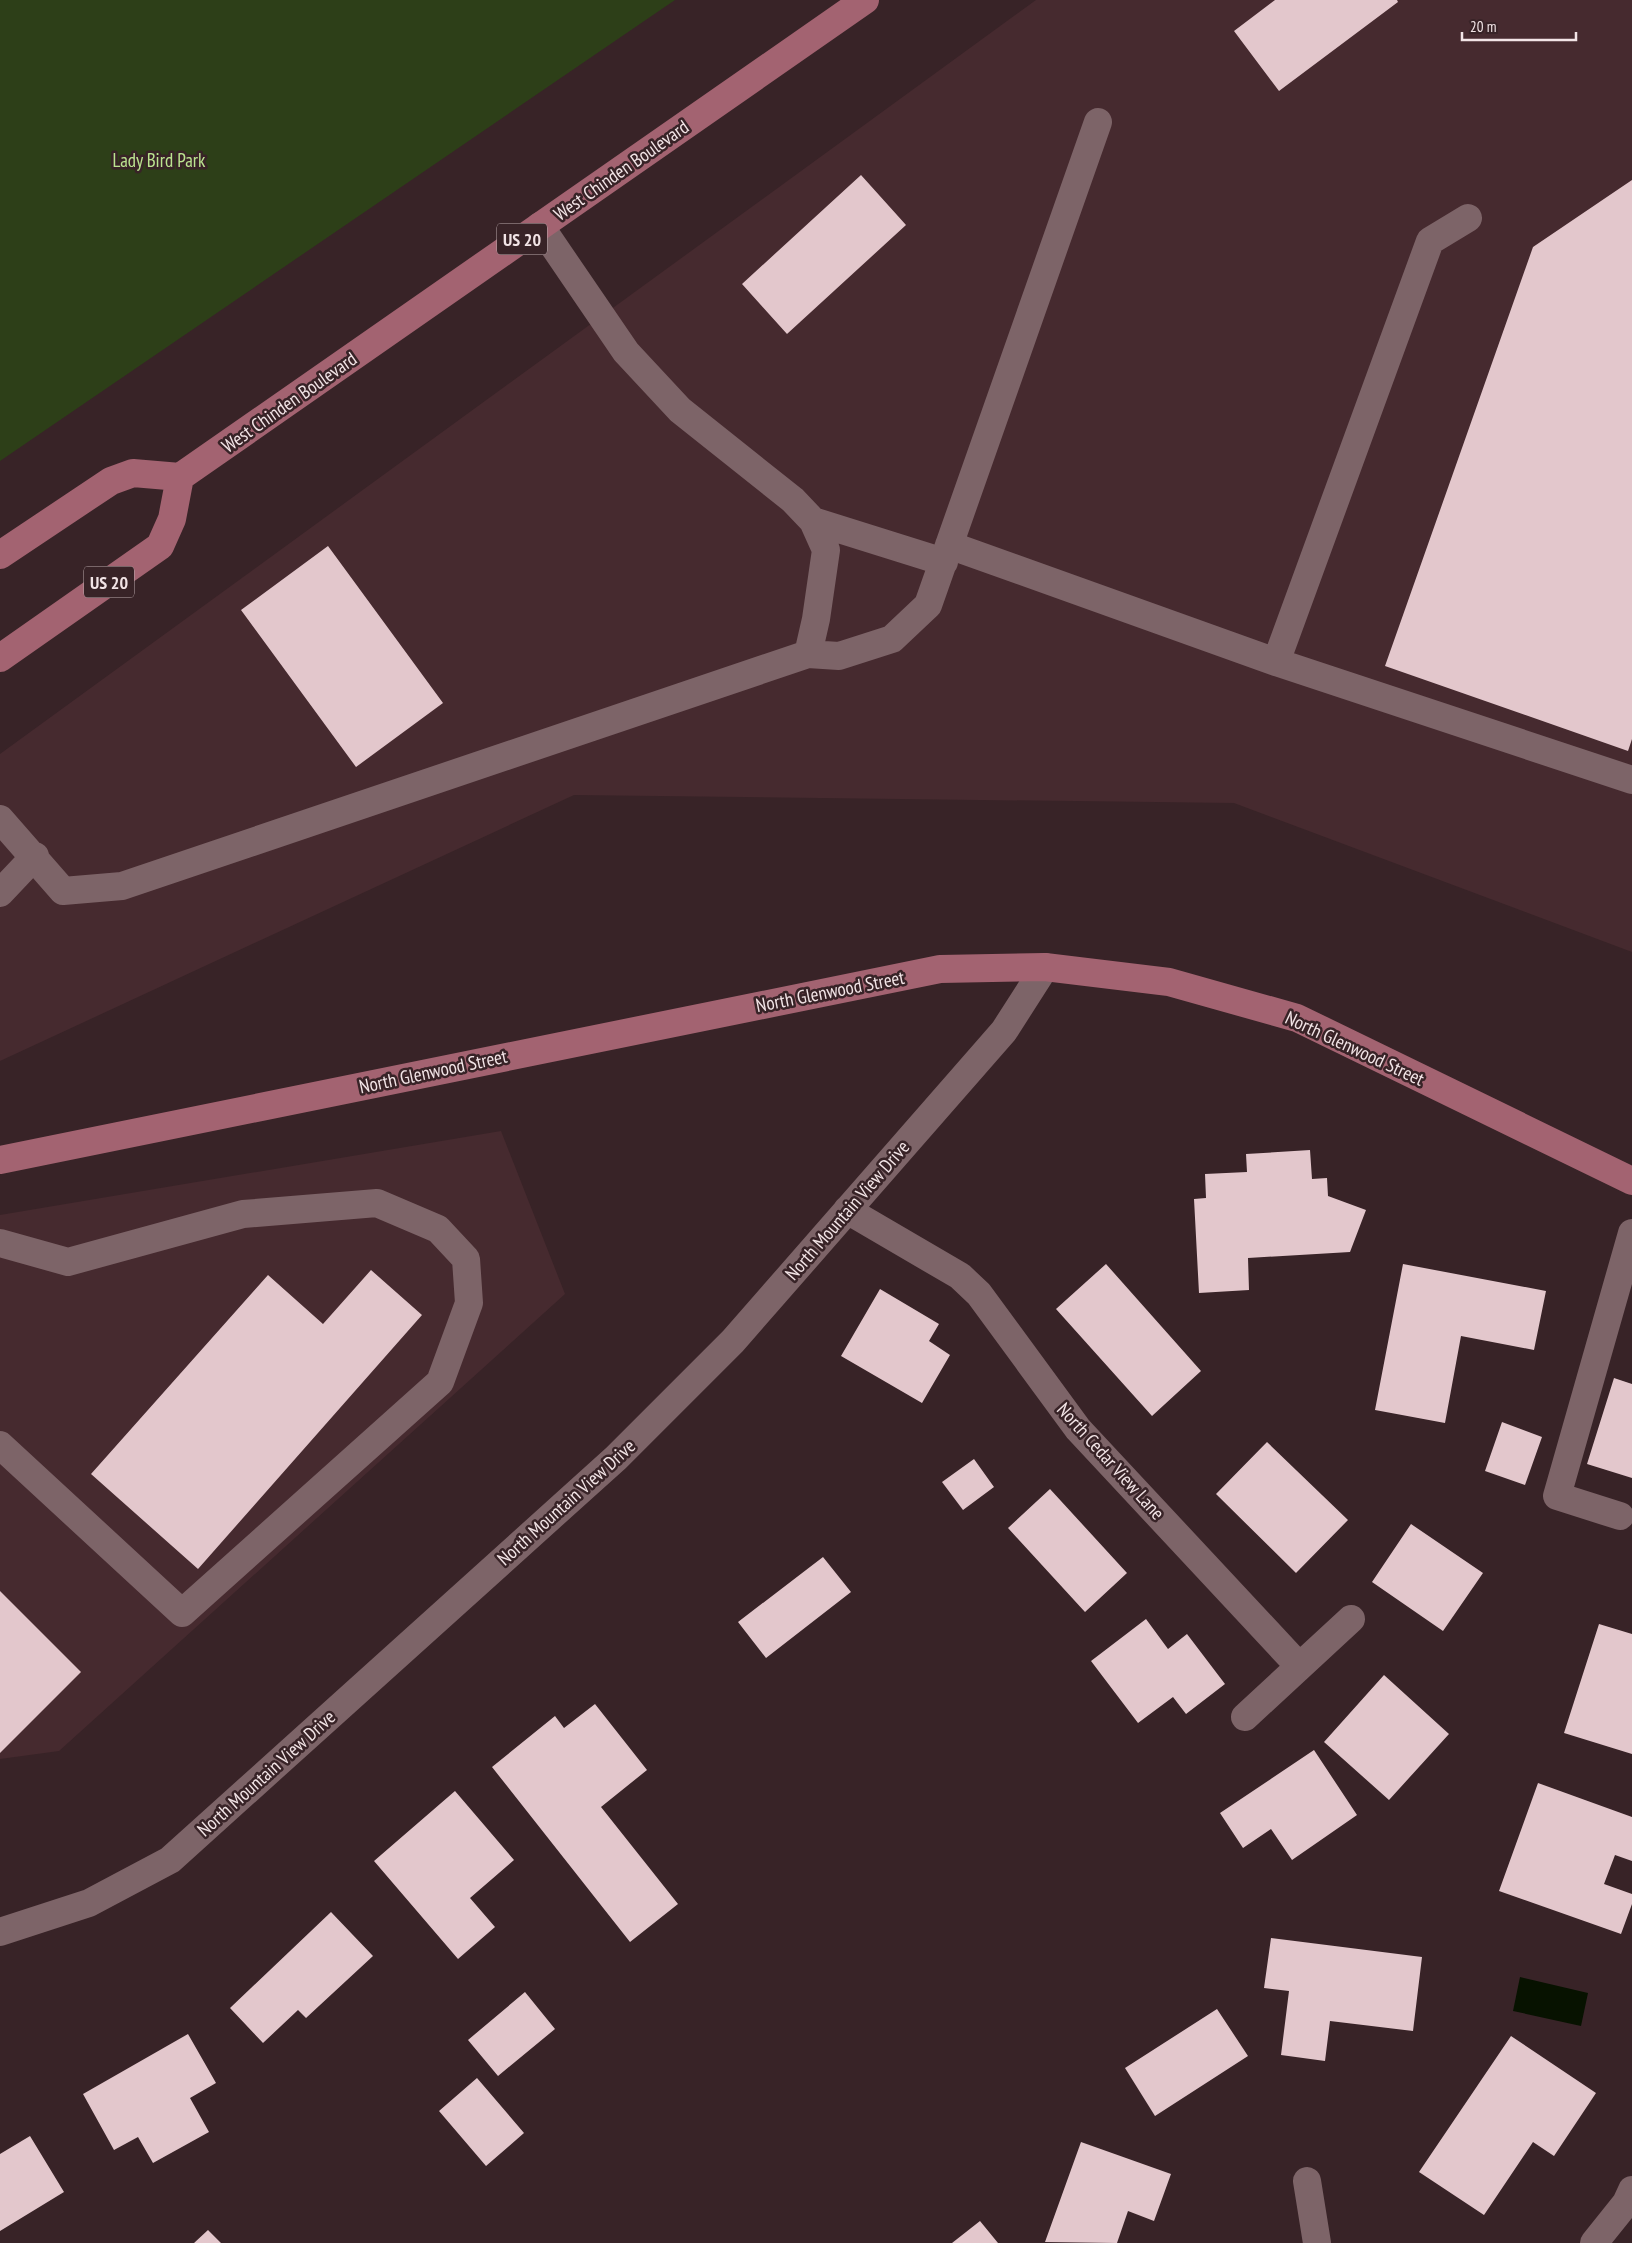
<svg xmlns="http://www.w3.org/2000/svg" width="1632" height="2243" viewBox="0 0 1632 2243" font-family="'PT Sans Narrow',sans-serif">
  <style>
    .built { fill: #462a2f }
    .green { fill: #2d3f18 }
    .water { fill: #071200 }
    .building { fill: #e3c7cc }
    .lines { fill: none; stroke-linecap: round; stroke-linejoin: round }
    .minor { stroke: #7d6468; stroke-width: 28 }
    .major { stroke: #a36371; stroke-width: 28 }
    .labels { text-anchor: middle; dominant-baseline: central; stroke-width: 5; stroke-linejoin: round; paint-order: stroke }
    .shield { fill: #382327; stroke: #baaaad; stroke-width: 1 }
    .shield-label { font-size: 18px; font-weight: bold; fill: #f2e4e6 }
    .park-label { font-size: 19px; fill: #bbe490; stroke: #382327 }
    .street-label { font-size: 19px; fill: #f2e4e6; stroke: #382327 }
  </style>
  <rect width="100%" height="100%" fill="#382327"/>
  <path class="built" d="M1036,0H1632V952L1234,803L574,795L0,1061V754Z
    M501,1131L565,1294L59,1751L0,1759V1215Z"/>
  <path class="green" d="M0,0H675L0,461Z"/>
  <path class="water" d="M1520,1977L1588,1993L1581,2026L1513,2011Z"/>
  <path class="building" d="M1275,0H1397L1398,2L1279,91L1234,31Z
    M861,175L906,225L787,334L742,284Z
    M1632,180V739L1628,751L1385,666L1533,247Z
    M328,546L443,703L356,767L241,610Z
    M1310,1150L1312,1179L1327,1178L1328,1196L1366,1210L1350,1252L1248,1258L1249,1290L1199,1293L1194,1199L1206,1198L1205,1174L1247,1172L1246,1154Z
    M1106,1264L1201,1371L1152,1416L1056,1309Z
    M1403,1264L1546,1291L1534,1350L1461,1336L1445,1423L1375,1410Z
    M371,1270L422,1315L198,1569L91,1474L268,1275L323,1324Z
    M880,1289L939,1324L929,1341L950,1355L922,1403L841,1356Z
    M1614,1378L1632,1384V1478L1587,1464Z
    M1502,1422L1542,1437L1525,1485L1485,1471Z
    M1267,1442L1348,1520L1296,1573L1216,1494Z
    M974,1459L994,1487L963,1510L942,1482Z
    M1050,1489L1127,1573L1085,1612L1008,1528Z
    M1411,1524L1483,1573L1443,1631L1372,1582Z
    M823,1557L851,1592L766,1658L738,1622Z
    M0,1591L81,1672L0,1753Z
    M1146,1619L1168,1649L1187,1634L1225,1684L1186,1714L1173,1697L1138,1723L1091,1661Z
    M1599,1624L1632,1634V1754L1564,1733Z
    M1384,1675L1449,1734L1389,1800L1324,1742Z
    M595,1704L647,1770L601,1807L678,1904L630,1942L492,1767L555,1716L564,1728Z
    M1314,1750L1357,1815L1292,1860L1271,1829L1243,1848L1220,1813Z
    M1538,1783L1632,1817V1861L1615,1855L1604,1884L1632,1894V1904L1621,1934L1499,1891Z
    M455,1791L514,1860L470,1898L495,1927L458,1959L374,1861Z
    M331,1912L373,1956L306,2018L298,2010L263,2043L230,2008Z
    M1271,1938L1422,1957L1413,2031L1330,2021L1325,2061L1281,2055L1289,1991L1264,1988Z
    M525,1992L555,2029L498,2076L468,2040Z
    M1217,2009L1248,2056L1155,2116L1125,2068Z
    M188,2034L216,2083L190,2098L209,2132L153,2163L138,2137L114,2150L83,2094Z
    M1511,2036L1596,2093L1554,2156L1533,2142L1484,2215L1419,2172Z
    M477,2078L524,2133L486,2166L439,2111Z
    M30,2136L64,2192L0,2231V2154Z
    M1081,2142L1171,2174L1154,2221L1128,2211L1117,2243L1045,2242Z
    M980,2221L998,2243H952Z
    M208,2230L221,2243H194Z"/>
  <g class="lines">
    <path class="minor" d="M540,226L626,352L680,410L793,500L813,521L944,562
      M949,545L1276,662L1632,780
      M808,654L816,619L826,550L813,521
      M1276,662L1430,241L1468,218
      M0,819L63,891L122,886L808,654L839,656L892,639L928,605L1098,122
      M0,893L35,856
      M847,1210L960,1276L979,1294L1078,1429L1299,1666
      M0,1243L68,1262L243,1214L377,1203L438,1229L466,1259L469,1303L440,1382L182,1613L0,1445
      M1620,1516L1557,1496L1632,1233
      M1245,1717L1351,1619
      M0,1932L89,1903L170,1860L616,1458L733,1341L1004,1031L1045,967
      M1307,2181L1317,2243
      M1594,2243L1626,2203L1632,2190"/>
    <path class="major" d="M0,555L111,481L133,473L180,477L865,0
      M0,658L160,546L172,519L180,477
      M0,1160L940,969L1045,967L1169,982L1297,1018L1632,1181"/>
  </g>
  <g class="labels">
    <g class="shield">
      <rect x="497" y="223.5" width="50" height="31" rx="4"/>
      <rect x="84" y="566.5" width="50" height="31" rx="4"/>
    </g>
    <g class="shield-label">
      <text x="522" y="239">US 20</text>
      <text x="109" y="582">US 20</text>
    </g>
    <g class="park-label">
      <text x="159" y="160">Lady Bird Park</text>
    </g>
    <g class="street-label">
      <text transform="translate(621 170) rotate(-35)">West Chinden Boulevard</text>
      <text transform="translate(289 402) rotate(-35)">West Chinden Boulevard</text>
      <text transform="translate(830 991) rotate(-11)">North Glenwood Street</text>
      <text transform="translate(1355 1048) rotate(25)">North Glenwood Street</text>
      <text transform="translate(433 1071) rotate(-12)">North Glenwood Street</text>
      <text transform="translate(847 1210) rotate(-49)">North Mountain View Drive</text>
      <text transform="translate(1111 1461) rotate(48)">North Cedar View Lane</text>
      <text transform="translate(566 1502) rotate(-42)">North Mountain View Drive</text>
      <text transform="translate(266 1773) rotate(-42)">North Mountain View Drive</text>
    </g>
  </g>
  <path d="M1462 32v8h114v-8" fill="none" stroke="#f2e4e6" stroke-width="2.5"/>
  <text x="1470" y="32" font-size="15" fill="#f2e4e6" stroke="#382327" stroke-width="4" paint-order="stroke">20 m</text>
</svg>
